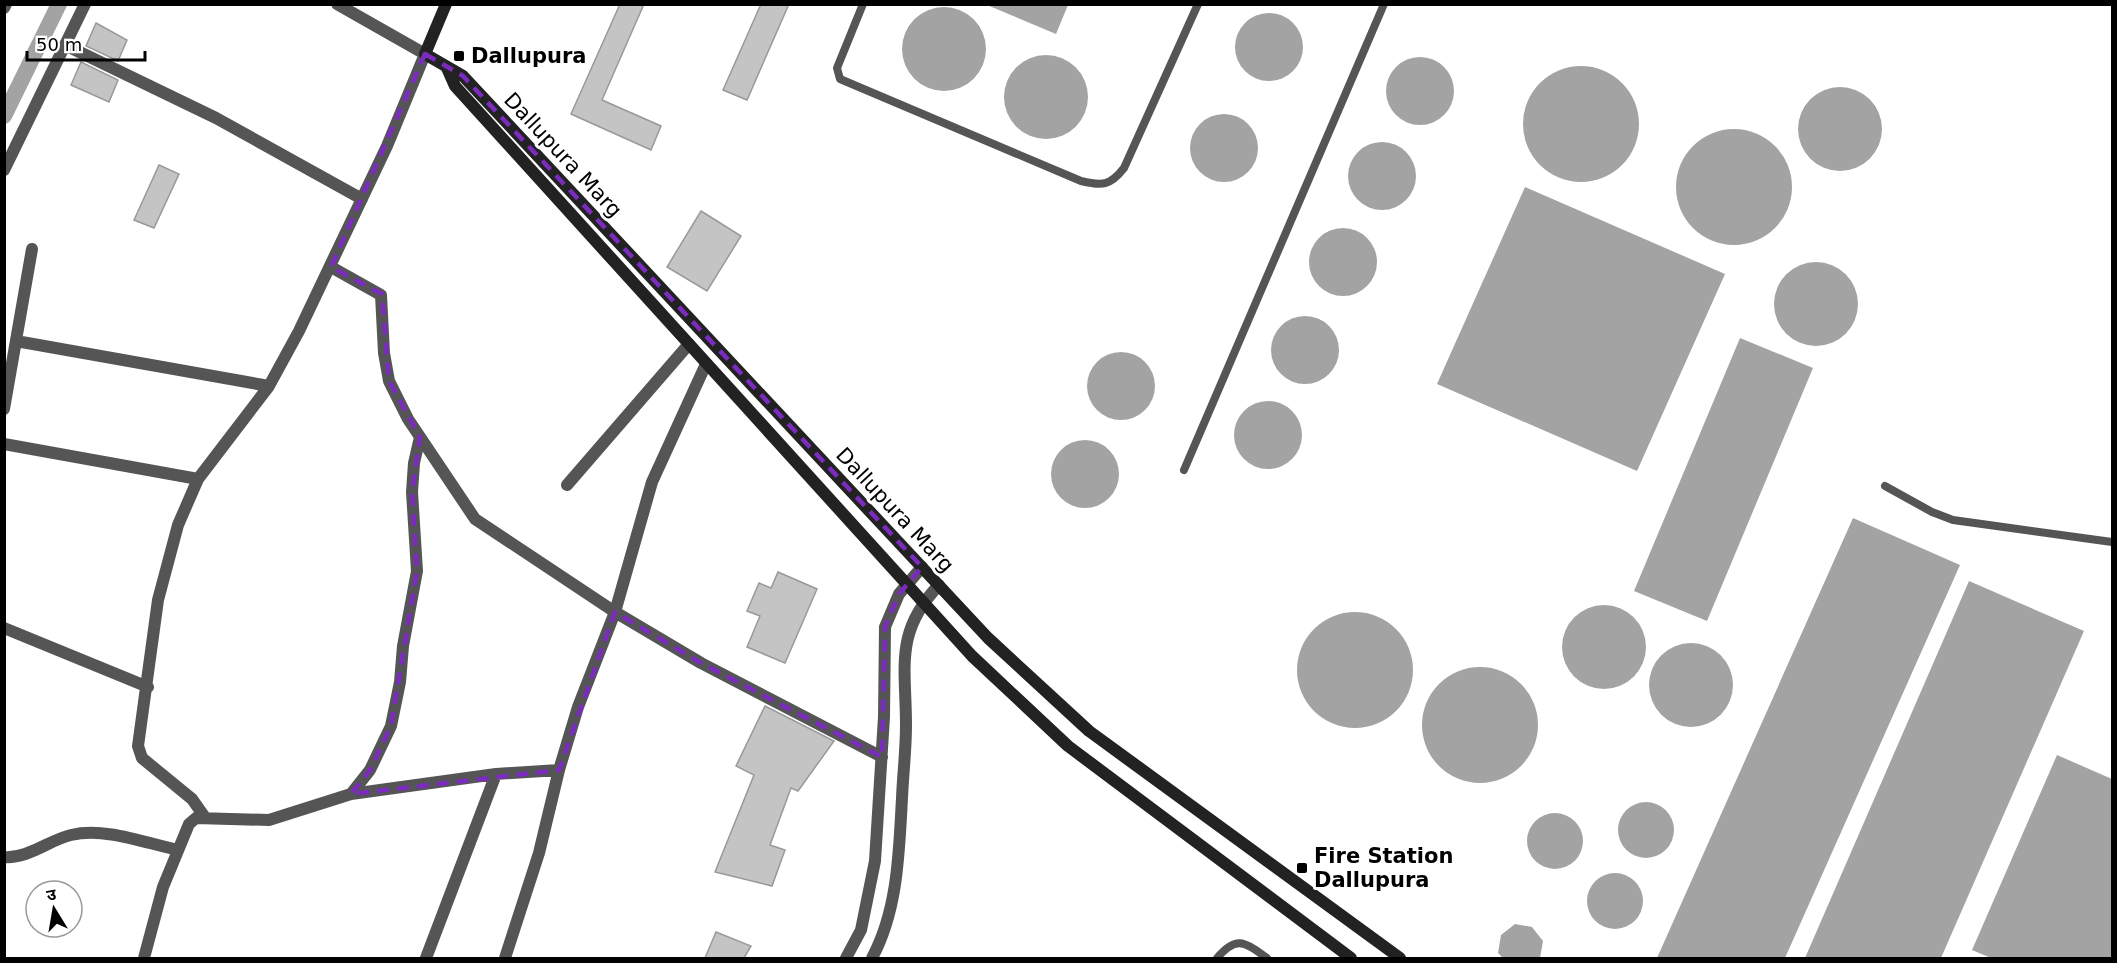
<svg xmlns="http://www.w3.org/2000/svg" width="2117" height="963" viewBox="0 0 2117 963" font-family="'DejaVu Sans','Noto Sans Devanagari',sans-serif">
  <style>
    .water { fill: #a3a3a3 }
    .lines { fill: none; stroke-linecap: round; stroke-linejoin: round }
    .canal { stroke: #a3a3a3; stroke-width: 16 }
    .building { fill: #c4c4c4; stroke: #999; stroke-width: 1.5 }
    .service { stroke: #555; stroke-width: 8 }
    .minor { stroke: #555; stroke-width: 12 }
    .tertiary { stroke: #555; stroke-width: 12 }
    .secondary { stroke: #222; stroke-width: 12 }
    .marked { fill: none; stroke: #7b2cbf; stroke-width: 4.5; stroke-dasharray: 12 8; stroke-linejoin: round }
    .poi-dot { fill: #000; stroke: #fff; stroke-width: 2 }
    .labels { text-anchor: middle; dominant-baseline: central; stroke-width: 6; stroke-linejoin: round; paint-order: stroke }
    .poi-label { font-size: 21px; font-weight: bold; fill: #000; stroke: #fff; text-anchor: start }
    .street-label { font-size: 21px; fill: #000; stroke: #fff }
  </style>
  <rect width="100%" height="100%" fill="#fff"/>
  <path class="water" d="M987,5H1068L1056,34Z
    M902 49a42 42 0 1 1 84 0a42 42 0 1 1-84 0Z
    M1235 47a34 34 0 1 1 68 0a34 34 0 1 1-68 0Z
    M1004 97a42 42 0 1 1 84 0a42 42 0 1 1-84 0Z
    M1386 91a34 34 0 1 1 68 0a34 34 0 1 1-68 0Z
    M1523 124a58 58 0 1 1 116 0a58 58 0 1 1-116 0Z
    M1798 129a42 42 0 1 1 84 0a42 42 0 1 1-84 0Z
    M1190 148a34 34 0 1 1 68 0a34 34 0 1 1-68 0Z
    M1676 187a58 58 0 1 1 116 0a58 58 0 1 1-116 0Z
    M1348 176a34 34 0 1 1 68 0a34 34 0 1 1-68 0Z
    M1525,187L1725,274L1637,471L1437,384Z
    M1309 262a34 34 0 1 1 68 0a34 34 0 1 1-68 0Z
    M1774 304a42 42 0 1 1 84 0a42 42 0 1 1-84 0Z
    M1271 350a34 34 0 1 1 68 0a34 34 0 1 1-68 0Z
    M1740,338L1813,368L1707,621L1634,591Z
    M1087 386a34 34 0 1 1 68 0a34 34 0 1 1-68 0Z
    M1234 435a34 34 0 1 1 68 0a34 34 0 1 1-68 0Z
    M1051 474a34 34 0 1 1 68 0a34 34 0 1 1-68 0Z
    M1853,518L1960,565L1785,958H1657Z
    M1969,581L2084,631L1941,958H1805Z
    M1562 647a42 42 0 1 1 84 0a42 42 0 1 1-84 0Z
    M1297 670a58 58 0 1 1 116 0a58 58 0 1 1-116 0Z
    M1649 685a42 42 0 1 1 84 0a42 42 0 1 1-84 0Z
    M1422 725a58 58 0 1 1 116 0a58 58 0 1 1-116 0Z
    M2057,755L2112,779V958H1991L1972,950Z
    M1618 830a28 28 0 1 1 56 0a28 28 0 1 1-56 0Z
    M1527 841a28 28 0 1 1 56 0a28 28 0 1 1-56 0Z
    M1587 901a28 28 0 1 1 56 0a28 28 0 1 1-56 0Z
    M1515,924L1532,927L1543,941L1540,958H1503L1498,953L1501,935Z"/>
  <g class="lines">
    <path class="canal" d="M4,116L59,4"/>
  </g>
  <path class="building" d="M620,4H644L602,100L661,126L651,150L571,114Z
    M761,4H789L747,100L723,90Z
    M96,23L127,40L118,61L86,46Z
    M81,62L118,80L109,102L71,85Z
    M159,165L179,174L154,228L134,220Z
    M701,211L741,236L707,291L667,267Z
    M778,572L817,589L785,663L747,647L760,616L747,611L759,583L771,588Z
    M765,706L834,741L798,791L791,788L770,845L785,850L772,886L715,872L754,775L736,766Z
    M716,932L751,946L744,958H705Z"/>
  <g class="lines">
    <path class="service" d="M863,4L837,68L840,79L1081,181C1102,186 1110,186 1124,168L1198,4
      M1184,470L1384,4
      M1885,486L1932,512L1953,520L2112,542
      M1217,958C1237,935 1244,942 1267,958"/>
    <path class="minor" d="M4,8L6,4
      M65,45L216,118L362,199
      M331,267L381,295L384,353L389,381L408,419L475,519L615,612L701,663L882,757
      M16,341L269,386
      M4,409L32,249
      M4,444L198,479
      M567,485L689,344
      M4,628L148,687
      M351,794L370,770L391,726L400,682L403,646L417,571L412,492L414,463L420,437
      M204,816L192,799L142,758L138,746L158,600L178,525L198,479L269,386L299,331L387,146L425,54L337,4
      M4,857C28,859 49,840 71,835C105,827 145,843 178,850
      M144,958L163,887L189,824L196,818L269,820L351,794L496,774L559,770L578,707L615,612L652,482L706,364
      M426,958L496,774
      M505,958L539,853L559,770
      M846,958L861,930L875,861L884,717L885,627L899,594L922,567
      M872,958C898,910 899,852 902,798C903,774 906,750 906,725C906,667 894,632 939,585"/>
    <path class="tertiary" d="M4,170L85,4"/>
    <path class="secondary" d="M446,4L425,54L463,76L988,638L1089,731L1400,958
      M447,68L455,86L972,656L1068,746L1351,958"/>
  </g>
  <path class="marked" d="M425,54L463,76L922,567L899,594L885,627L882,757L701,663L615,612L559,770L351,794L370,770L391,726L417,571L412,492L420,437L389,381L382,294L331,267Z"/>
  <g class="poi-dot">
    <rect x="453" y="50" width="12" height="12" rx="3"/>
    <rect x="1296" y="862" width="12" height="12" rx="3"/>
  </g>
  <g class="labels">
    <g class="poi-label">
      <text x="471" y="56">Dallupura</text>
      <text x="1314" y="856">Fire Station<tspan x="1314" dy="24">Dallupura</tspan></text>
    </g>
    <g class="street-label">
      <text transform="translate(563 155) rotate(47)">Dallupura Marg</text>
      <text transform="translate(895 510) rotate(47)">Dallupura Marg</text>
    </g>
  </g>
  <rect width="2117" height="963" fill="none" stroke="#000000" stroke-width="12"/>
  <g transform="translate(54 909) rotate(349)"><circle r="28" fill="#ffffff" stroke="#999999" stroke-width="1.5"/>
  <path d="M0-4.5L10 22L0 15L-10 22Z" fill="#000000"/>
  <text y="-9" font-size="16" font-weight="bold" text-anchor="middle" fill="#000000">उ</text>
  </g>
  <path d="M27 51v9h118v-9" fill="none" stroke="#000000" stroke-width="3"/>
  <text x="36" y="51" font-size="18" fill="#000000" stroke="#ffffff" stroke-width="4.5" paint-order="stroke">50 m</text>
</svg>
